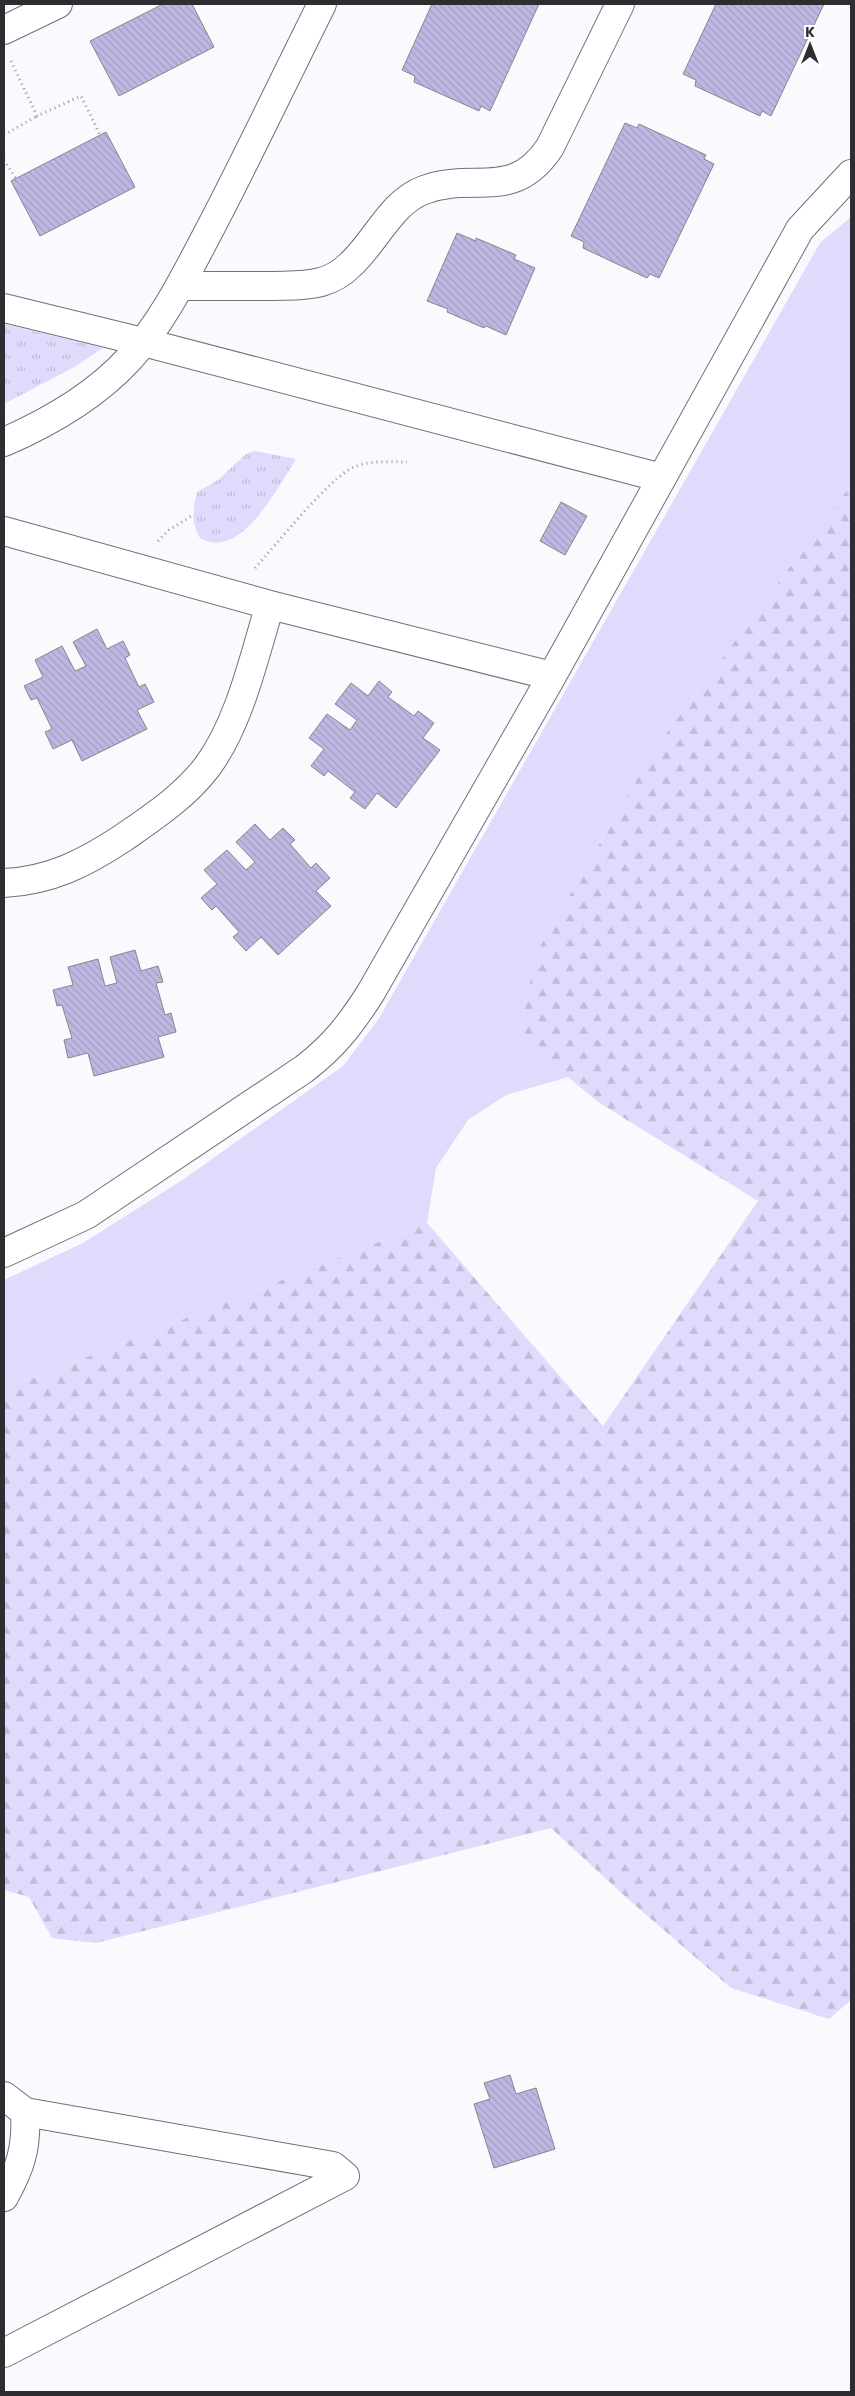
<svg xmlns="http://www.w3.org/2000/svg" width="855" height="2396" viewBox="0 0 855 2396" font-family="Poppins,sans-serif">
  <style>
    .grass { fill: #dedbfc }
    .forest { fill: url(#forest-firs) }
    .park { fill: url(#park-tufts) }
    .building { fill: url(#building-back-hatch); stroke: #86868f }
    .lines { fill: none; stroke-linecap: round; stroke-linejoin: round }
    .minor-casing { stroke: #71707a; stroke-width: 30 }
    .path { stroke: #99999e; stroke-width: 3; stroke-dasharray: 1 4; stroke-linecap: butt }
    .minor { stroke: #fff; stroke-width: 28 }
  </style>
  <defs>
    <pattern id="forest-firs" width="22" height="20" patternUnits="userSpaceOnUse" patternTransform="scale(1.25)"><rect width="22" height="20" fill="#dedbfc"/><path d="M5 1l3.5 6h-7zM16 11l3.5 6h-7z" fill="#bfbcd8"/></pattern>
    <pattern id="park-tufts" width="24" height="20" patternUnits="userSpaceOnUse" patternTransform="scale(1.25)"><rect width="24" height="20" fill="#dedbfc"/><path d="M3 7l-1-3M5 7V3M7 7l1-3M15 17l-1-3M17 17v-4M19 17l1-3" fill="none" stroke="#bfbcd8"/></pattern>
    <pattern id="building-back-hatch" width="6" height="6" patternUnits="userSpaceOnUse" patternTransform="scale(1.25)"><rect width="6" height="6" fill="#bcb8e2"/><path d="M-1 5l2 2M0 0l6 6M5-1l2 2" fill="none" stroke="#a29ec2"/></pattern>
  </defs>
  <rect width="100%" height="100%" fill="#f9f9fe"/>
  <path class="grass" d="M851,217V485L653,751L535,955L519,1037L568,1077L506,1095L468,1120L436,1168L427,1223L4,1390V1280L83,1243L184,1179L343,1066L378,1020L820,243Z"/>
  <path class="forest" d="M851,485V2000L829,2019L731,1988L629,1900L551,1828L96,1943L52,1938L29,1897L4,1890V1390L427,1223L603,1426L758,1201L598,1102L519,1037L535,955L653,751Z"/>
  <path class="park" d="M4,324L103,348L76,366L4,404Z
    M255,451L296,459C279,485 241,562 200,538C191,523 193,508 197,492L218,480L246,454Z"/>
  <path class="building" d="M163,4H192L214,47L119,96L90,41Z
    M432,4H539L490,111L481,106L479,111L414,82L415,76L402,70Z
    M716,4H824L771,116L762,111L760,116L695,86L696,80L683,74Z
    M625,123L637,128L639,124L706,155L704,159L714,164L659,278L650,274L647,278L583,248L584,242L571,236Z
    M106,132L135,187L40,236L11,181Z
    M457,233L476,241V238L516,255L514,259L535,268L506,335L486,326L484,328L447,312L448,309L427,301Z
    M561,502L587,516L565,555L540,541Z
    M97,629L107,649L123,641L130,655L125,658L139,687L145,684L154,702L137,710L147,729L82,761L72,740L53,749L45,732L52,729L37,698L31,700L24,686L43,677L35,660L62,646L75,671L86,666L73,642Z
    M379,681L392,692L388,697L414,716L418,711L434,723L423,738L440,750L396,808L377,793L365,809L350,798L355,792L328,771L324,776L311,766L324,749L309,738L327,714L350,730L357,720L335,704L351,683L368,696Z
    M255,824L270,840L283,828L295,840L290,844L311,868L316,863L330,878L316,891L331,906L278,955L261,937L246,951L233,937L239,932L216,906L212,910L201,898L217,884L204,870L227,850L246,870L255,862L236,842Z
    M135,950L141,971L158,966L163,982L156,983L165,1015L171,1013L176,1032L158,1037L164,1057L94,1076L88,1053L68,1058L64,1040L72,1038L62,1005L57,1006L53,990L73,985L68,967L98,959L105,986L117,983L110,957Z
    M510,2075L516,2094L536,2088L555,2149L494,2168L474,2104L490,2099L484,2083Z"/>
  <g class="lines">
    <g class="minor-casing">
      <path id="minor" d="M4,30L58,4
        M180,286C209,286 239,286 268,286C285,285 304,287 321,282C332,279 342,273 350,265C375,243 391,202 424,190C474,171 513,203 550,147L620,4
        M4,308L143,342L662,478
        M4,442C50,422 95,396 129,359C164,321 187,272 211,227C249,154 285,78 322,4
        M4,531L270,605L552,676L800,229L851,174
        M4,883C50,881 85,863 123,838C153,817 184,797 207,767C240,723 254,656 270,605
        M4,1253L86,1215L304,1069C334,1046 350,1025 370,994L552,676
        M4,2096L25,2112L333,2166L345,2176L4,2353
        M4,2197C21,2167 27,2147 25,2112"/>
    </g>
    <path class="path" d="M11,61L37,116L81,96L100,135
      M4,135L37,116
      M4,160L16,179
      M158,541L169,530L193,515
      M255,568C275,546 331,476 354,467C371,460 390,462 407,462"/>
    <use href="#minor" class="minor"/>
  </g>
  <rect width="855" height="2396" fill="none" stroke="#2e2e32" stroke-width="10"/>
  <g transform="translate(810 45)" stroke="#ffffff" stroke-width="4" paint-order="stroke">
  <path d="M0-4L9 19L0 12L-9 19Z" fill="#2e2e32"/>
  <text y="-8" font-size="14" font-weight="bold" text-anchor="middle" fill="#2e2e32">K</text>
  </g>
</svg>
